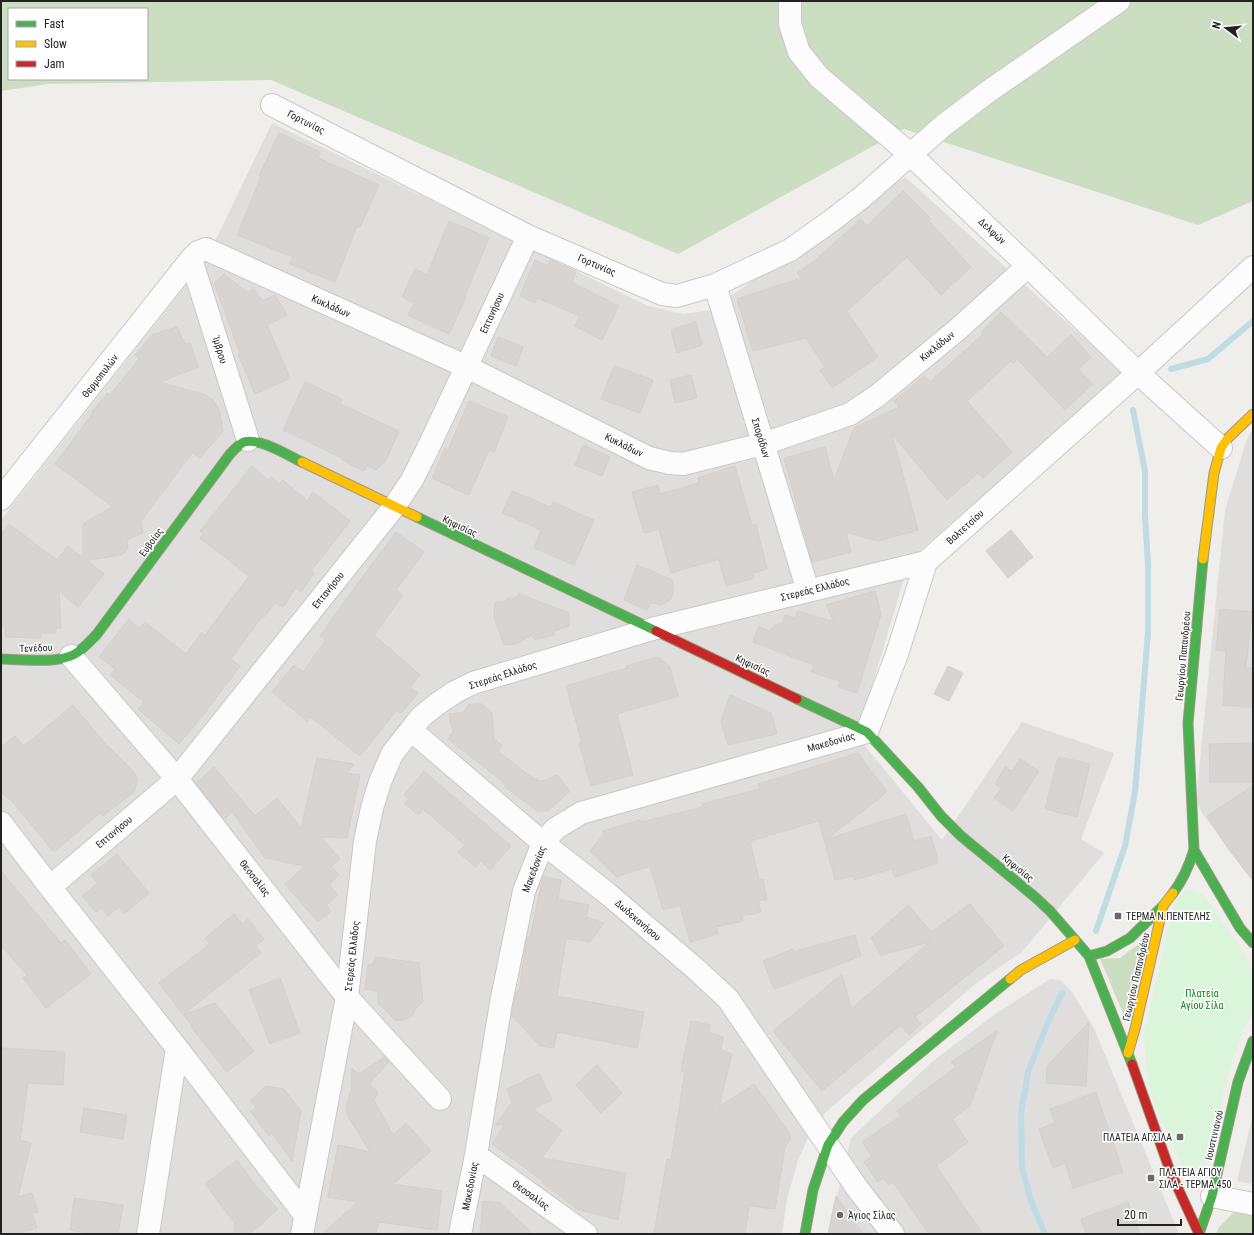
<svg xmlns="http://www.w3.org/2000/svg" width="1254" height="1235" viewBox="0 0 1254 1235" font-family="'Roboto Condensed',sans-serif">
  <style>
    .residential { fill: #dfdedc }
    .forest { fill: #cbdec1; fill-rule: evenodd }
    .park { fill: #daf5da }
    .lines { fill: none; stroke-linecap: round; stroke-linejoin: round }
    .stream { stroke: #bfdbe3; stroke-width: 6 }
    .building { fill: #d7d4d2; stroke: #d3d0cc }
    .street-casing { stroke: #c9c8c7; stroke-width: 24 }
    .fast-casing { stroke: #999a82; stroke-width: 11 }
    .slow-casing { stroke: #999a82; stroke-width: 11 }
    .jam-casing { stroke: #999a82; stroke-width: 11 }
    .street { stroke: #fdfcfc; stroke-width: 22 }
    .fast { stroke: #4caf50; stroke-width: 9 }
    .slow { stroke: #ffc107; stroke-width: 9 }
    .jam { stroke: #c62828; stroke-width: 9 }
    .poi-dot { fill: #6a6968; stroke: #fff; stroke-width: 1.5 }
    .labels { text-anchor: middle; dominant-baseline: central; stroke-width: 3; stroke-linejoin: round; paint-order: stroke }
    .street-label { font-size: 10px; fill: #222; stroke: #fff }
    .poi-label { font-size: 10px; fill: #222; stroke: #fff; text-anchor: start }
    .park-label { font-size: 10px; fill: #0c8416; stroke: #fff }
  </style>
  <rect width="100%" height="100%" fill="#f0eeeb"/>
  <path class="residential" d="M272,123L648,306L684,314L710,310L905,177L1123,373L910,559L857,736L942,840L1022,722L1114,753L1081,839L1104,853L1022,952L979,981L826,1112L808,1138L798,1160L787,1199L782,1234H1V520L206,260Z
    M1253,431V881L1202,813L1196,800L1225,510L1246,442L1251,432Z
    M1050,979L1060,980L1072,992L1094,1028L1179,1234H828L851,1138L933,1061L995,1014Z
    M1253,1114V1184L1237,1181Z"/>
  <path class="forest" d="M1,1H1253V201L1198,225L904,129L678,254L271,80L48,84L1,91ZM9,9H147V79H9Z
    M1141,942L1125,1018L1100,959L1120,958Z
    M1237,1209L1253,1211V1234H1216L1219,1227Z"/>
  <path class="park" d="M1187,890L1204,895L1248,959L1253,977V1012L1241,1035L1223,1091L1215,1157L1199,1170L1183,1166L1154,1103L1147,1077L1144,1033L1175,901Z"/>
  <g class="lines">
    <path class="stream" d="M1171,369L1208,359L1253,321
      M1096,931L1125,846L1135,792L1148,632V565L1145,515V471L1133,410
      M1045,1234L1031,1201L1022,1167L1021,1114L1028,1072L1049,1020L1062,993"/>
  </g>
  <path class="building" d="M279,133L320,152L318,158L379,185L360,227L357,226L335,282L290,264L293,257L237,235L261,177L259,176Z
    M903,191L931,219L929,221L971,267L941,295L907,257L847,311L878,357L832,388L820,370L825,367L806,338L753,351L737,299L801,278L797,273L814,261L861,219L867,226Z
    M449,221L489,238L465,296L466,297L449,334L408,315L414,303L402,297L415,269L427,275Z
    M535,260L548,266L550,260L576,271L572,282L619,306L602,340L575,326L580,316L537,298L535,303L520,296Z
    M224,274L247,292L254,289L262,301L275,295L287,315L267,325L290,378L255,394L238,354L240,353L214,283Z
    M1001,312L1047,357L1071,335L1091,357L1078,369L1093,384L1065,410L1017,359L1014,363L1011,361L967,401L1012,452L983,478L978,473L947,500L892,434L918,530L878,541L846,532L851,552L812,562L784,458L825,447L834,480L854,428L899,407L894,401L924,376L930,382L983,334L981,332Z
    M696,322L702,345L677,353L671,330Z
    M177,327L185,344L190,343L198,367L160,382L205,395L213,400L219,409L223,431L200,458L192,453L141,521L143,533L127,540L128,548L122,555L87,560L104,574L78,607L59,591L61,628H56V633H41V638L6,637L5,626H1V534L9,524L57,560L68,546L83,558V525L87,521L113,507L55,464L93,413L92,412L108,393L110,395L139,359L135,355L152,335Z
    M498,337L523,347L516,366L491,356Z
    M614,366L653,380L640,413L601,399Z
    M691,375L697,398L675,403L670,380Z
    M305,382L342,399L340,404L399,431L385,462L376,470L367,465L364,471L342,460V458L283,430Z
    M469,401L508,417L494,452L489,450L469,495L432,478L445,448L448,450Z
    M583,445L610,457L602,476L575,465Z
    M252,466L268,480L271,477L279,484L283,480L307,501L313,492L350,521L311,571L314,573L301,592L296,588L283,607L275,603L264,617L263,615L231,659L240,666L201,718L179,744L138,709L144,702L110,675L115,669L99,657L129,619L140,628L145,622L186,654L202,632L205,635L249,576L200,538L203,534L200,531Z
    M735,466L752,525L756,524L767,569L753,573L754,578L726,586L719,559L671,573L659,529L644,533L632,492L658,485L660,494L699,483L698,478Z
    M512,491L551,507L553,502L594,520L574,565L534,548L541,530L502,513Z
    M1011,530L1033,557L1008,578L986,551Z
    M396,532L424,552L396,590L403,595L374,635L420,675L410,687L418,693L401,713L397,710L360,756L310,717L307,721L272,692L294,665L303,672L326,640L320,636L339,609Z
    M637,565L673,580V593L670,600L661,605L651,603L647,610L624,600Z
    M875,591L881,614L857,693L838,687L840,681L811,672L814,665L753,642L759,626L769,631L776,625L782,623L785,615L795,618L798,611L834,622L826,605Z
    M519,594L569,613V626L555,631L554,635L535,640L532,635L516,644L504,645L494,617L495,602H505L508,598H515Z
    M1220,609L1252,612L1246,668H1253V707L1223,705L1226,651L1216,650Z
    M658,657L670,667L678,696L617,714L633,775L591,786L579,743H582L566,686L627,668L626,666Z
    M948,666L963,673L949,701L934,694Z
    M730,695L771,713L777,734L728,745L721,722Z
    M469,704H482L492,713L494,738L502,746L498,751L530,776L540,781L547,780L557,775L570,791L548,811L536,810L504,786L506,784L448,739L453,732L449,714L464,712Z
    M73,705L109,748H110L134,772L138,779L134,792L119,804L102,816L100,813L54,852L10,799L9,800L1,791V747L15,736L24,746Z
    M1253,743V782H1210L1209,744Z
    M858,753L887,792L827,839L906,814L914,841L931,836L937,856V863L895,877L892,869L854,880L852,876L835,880L819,821L760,838L750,841L759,880L763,879L767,899L758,901L761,912L742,916L743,921L716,927L718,934L690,942L680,905L663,910L650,866L616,877L590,851L604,834L603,831L640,820L641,822L703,807L702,804L760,789L758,784Z
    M317,758L354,764L347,773L360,775L347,838L321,837L340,859L331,866L339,875L329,884L338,895L326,905L331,911L318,922L285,884L305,866L265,858L232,812L224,819L196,783L214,767L255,816L277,798L301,828Z
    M1058,758H1065L1090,764L1077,817L1045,809Z
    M1020,759L1039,771L1013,811L994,798L1001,788L995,784L1005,767L1012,771Z
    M424,771L511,846L490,870L481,861L476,867L458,852L465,845L423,809L418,815L405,804L409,799L404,795Z
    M1253,786V881L1227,847L1207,816Z
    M117,854L149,893L124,914L119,907L108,916L101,908L96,912L82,896L98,883L91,875Z
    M1,871L61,943L65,940L91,974L46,1008L23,978L27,975L1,945Z
    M543,877L561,880L558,899L589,905L586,917L604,923L590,942L566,938L557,996L644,1012L637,1048L557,1032L554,1048L540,1046L515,1019V1017L511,1016L516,991L519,992L527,937H530Z
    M970,904L1004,946L915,1017L921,1024L909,1035L901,1025L822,1091L773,1031L842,974L851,1009L930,942L881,955L871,938L908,905L931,932Z
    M234,914L242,924L248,919L264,939L256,946L261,953L183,1015L215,1003L254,1051L227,1072L191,1027L192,1026L159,983L210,944L205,938Z
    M855,935L861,956L774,989L763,961L793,949V952Z
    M375,957L419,963L423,1002L417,1007L412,1016L402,1021L395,1020L378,1003V991L365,989L368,965L373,964Z
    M280,978L300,1033L270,1044L249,990Z
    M691,1021L710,1025L709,1033L723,1037L721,1050L732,1054L719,1107L754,1084L788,1131L791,1139L785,1146L775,1209L749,1206L745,1234H654L667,1159L671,1160L685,1072L681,1071Z
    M1089,1022L1086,1086L1046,1083L1047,1066Z
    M997,1031L970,1106L952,1119L968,1142L936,1166L983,1234H929L893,1182L888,1185L884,1178L878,1182L864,1162L872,1156L862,1142L901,1116L897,1111L956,1067L951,1062Z
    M1,1048L65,1052L63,1085L28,1083L20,1140L31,1143L18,1197L32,1193L38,1212L32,1213L37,1228L17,1234H1Z
    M385,1057L389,1062L369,1084L378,1092L374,1100L393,1135L406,1123L431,1151L393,1184L442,1191L437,1230L379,1222L376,1234H322L358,1202L328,1197L338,1145L370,1152L349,1118L346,1109L351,1089L352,1068L358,1074Z
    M597,1065L622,1093L601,1113L576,1085Z
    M539,1073L552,1100L533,1109L562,1130L542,1158L626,1173L618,1220L577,1209L542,1182L543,1181L492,1144L504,1126L500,1124L495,1126L512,1102L507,1089Z
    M266,1086L284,1089L301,1111L292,1161L272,1133L269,1136L250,1111L256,1108L251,1100Z
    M1096,1092L1123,1172L1073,1188L1065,1163L1053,1168L1039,1129L1055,1123L1050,1109Z
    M84,1108L127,1115L123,1139L80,1132Z
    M237,1160L252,1181L278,1209L250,1234H234L235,1224L205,1184Z
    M836,1196L863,1234H828Z
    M74,1198L123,1205L118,1234H94L70,1230Z
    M483,1201L500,1203L533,1234H480Z
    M1128,1202L1140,1234H1086L1081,1219Z"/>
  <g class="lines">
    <g class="street-casing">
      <path id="street" d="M790,1V24L799,52L819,77L911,155L1028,266L1138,373L1221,448
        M272,105L528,236L662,294L677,296L715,285L790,250L831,221L862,197L944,125L989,91L1119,1
        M191,259L248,440
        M715,285L808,591
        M1,499L191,259L198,252L206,249L467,367L649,458L670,463L683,464L763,444L850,414L877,396L957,330L1028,266
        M71,656L177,779L347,997L440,1099
        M411,730L543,843L608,894L697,970L728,999L857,1188L893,1234
        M1,823L50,887L177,1048L305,1215
        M50,887L177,779L394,507L412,480L429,446L528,236
        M476,1155L586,1234
        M1212,1196L1253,1204
        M148,1234L177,1048
        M302,1234L347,997L365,841L372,808L380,782L392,754L421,717L437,704L455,692L473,683L652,629L926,562
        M460,1234L476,1155L501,1003L524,891L543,843L555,829L581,813L867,732L897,654L926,562L1138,373L1253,267"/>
    </g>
    <g class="fast-casing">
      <path id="fast" d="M417,517L656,631
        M1,659C22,659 54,664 73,655C83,650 90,641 97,634L230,454C234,450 239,444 244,442C259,437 289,456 302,462
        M797,699L867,732L918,787L941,816L961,836L1035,897L1050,911L1089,956L1132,1064
        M1194,850L1240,928L1253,943
        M1173,893C1183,880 1189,866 1194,850L1188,723L1203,559
        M1089,956L1107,951L1130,938L1163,906
        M805,1234L813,1190L828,1145L843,1122L863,1100L1010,979
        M1199,1234L1212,1196L1238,1082L1253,1041"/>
    </g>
    <g class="slow-casing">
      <path id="slow" d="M302,462L417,517
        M1203,559L1214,473L1221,448L1228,438L1253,414
        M1010,979L1021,970L1075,940
        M1128,1053L1135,1029L1163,906L1173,893"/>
    </g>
    <g class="jam-casing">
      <path id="jam" d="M656,631L797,699
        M1132,1064L1170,1171L1199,1234"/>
    </g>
    <use href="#street" class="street"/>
    <use href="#fast" class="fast"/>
    <use href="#slow" class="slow"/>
    <use href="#jam" class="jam"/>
  </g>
  <g class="poi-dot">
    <rect x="1114" y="912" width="8" height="8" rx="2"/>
    <rect x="1176" y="1133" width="8" height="8" rx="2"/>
    <rect x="1147" y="1174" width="8" height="8" rx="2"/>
    <circle cx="840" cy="1215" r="4"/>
  </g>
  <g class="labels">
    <g class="street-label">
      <text transform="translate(306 122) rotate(27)">Γορτυνίας</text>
      <text transform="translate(992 231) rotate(43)">Δελφών</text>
      <text transform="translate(597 265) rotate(23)">Γορτυνίας</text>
      <text transform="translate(331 306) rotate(24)">Κυκλάδων</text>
      <text transform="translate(492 313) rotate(-65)">Επτανήσου</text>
      <text transform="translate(937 346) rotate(-39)">Κυκλάδων</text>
      <text transform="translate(220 350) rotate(73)">Ίμβρου</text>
      <text transform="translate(100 376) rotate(-52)">Θερμοπυλών</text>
      <text transform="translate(761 438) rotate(73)">Σποράδων</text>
      <text transform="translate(624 445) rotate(26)">Κυκλάδων</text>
      <text transform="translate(460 526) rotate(25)">Κηφισίας</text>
      <text transform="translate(965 527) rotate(-42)">Βαλτετσίου</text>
      <text transform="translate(151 542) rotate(-54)">Ευβοίας</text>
      <text transform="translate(815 589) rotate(-14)">Στερεάς Ελλάδος</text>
      <text transform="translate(328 590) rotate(-51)">Επτανήσου</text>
      <text transform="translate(36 648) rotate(-2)">Τενέδου</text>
      <text transform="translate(1183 656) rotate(-85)">Γεωργίου Παπανδρέου</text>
      <text transform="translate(753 665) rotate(25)">Κηφισίας</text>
      <text transform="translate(503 675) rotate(-18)">Στερεάς Ελλάδος</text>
      <text transform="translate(831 742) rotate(-16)">Μακεδονίας</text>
      <text transform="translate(114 832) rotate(-40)">Επτανήσου</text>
      <text transform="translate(1018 868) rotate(39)">Κηφισίας</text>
      <text transform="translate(534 869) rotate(-69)">Μακεδονίας</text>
      <text transform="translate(255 878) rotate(52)">Θεσσαλίας</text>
      <text transform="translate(638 920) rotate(41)">Δωδεκανήσου</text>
      <text transform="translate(352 956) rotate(-84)">Στερεάς Ελλάδος</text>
      <text transform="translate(1136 977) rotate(-77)">Γεωργίου Παπανδρέου</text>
      <text transform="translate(1214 1135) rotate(-77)">Ιουστινιανού</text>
      <text transform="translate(470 1186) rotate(-79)">Μακεδονίας</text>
      <text transform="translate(531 1195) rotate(36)">Θεσσαλίας</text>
    </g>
    <g class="poi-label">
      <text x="1126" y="916">ΤΕΡΜΑ Ν.ΠΕΝΤΕΛΗΣ</text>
      <text x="1172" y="1137" text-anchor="end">ΠΛΑΤΕΙΑ ΑΓ.ΣΙΛΑ</text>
      <text x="1159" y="1172">ΠΛΑΤΕΙΑ ΑΓΙΟΥ<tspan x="1159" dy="12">ΣΙΛΑ - ΤΕΡΜΑ 450</tspan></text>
      <text x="848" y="1215">Άγιος Σίλας</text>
    </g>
    <g class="park-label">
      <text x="1202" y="993">Πλατεία<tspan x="1202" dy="12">Αγίου Σίλα</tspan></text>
    </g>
  </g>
  <rect width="1254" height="1235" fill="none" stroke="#222222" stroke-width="4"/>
  <rect x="8" y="8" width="140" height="72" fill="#ffffff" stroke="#a7a7a7"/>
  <rect x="16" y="21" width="20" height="6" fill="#4caf50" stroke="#a7a7a7"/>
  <text x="44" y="28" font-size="12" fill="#222222">Fast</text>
  <rect x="16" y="41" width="20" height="6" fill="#ffc107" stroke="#a7a7a7"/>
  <text x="44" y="48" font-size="12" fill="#222222">Slow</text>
  <rect x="16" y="61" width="20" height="6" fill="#c62828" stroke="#a7a7a7"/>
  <text x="44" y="68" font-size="12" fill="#222222">Jam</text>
  <g transform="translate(1226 28) rotate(286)" stroke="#ffffff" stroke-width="3" paint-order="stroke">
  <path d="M0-3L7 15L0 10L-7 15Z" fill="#222222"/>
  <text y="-6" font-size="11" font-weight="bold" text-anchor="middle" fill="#222222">N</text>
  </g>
  <path d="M1118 1219v6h63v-6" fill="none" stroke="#222222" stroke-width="2"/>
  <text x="1124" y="1219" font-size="12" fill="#222222" stroke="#ffffff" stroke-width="3" paint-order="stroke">20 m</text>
</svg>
